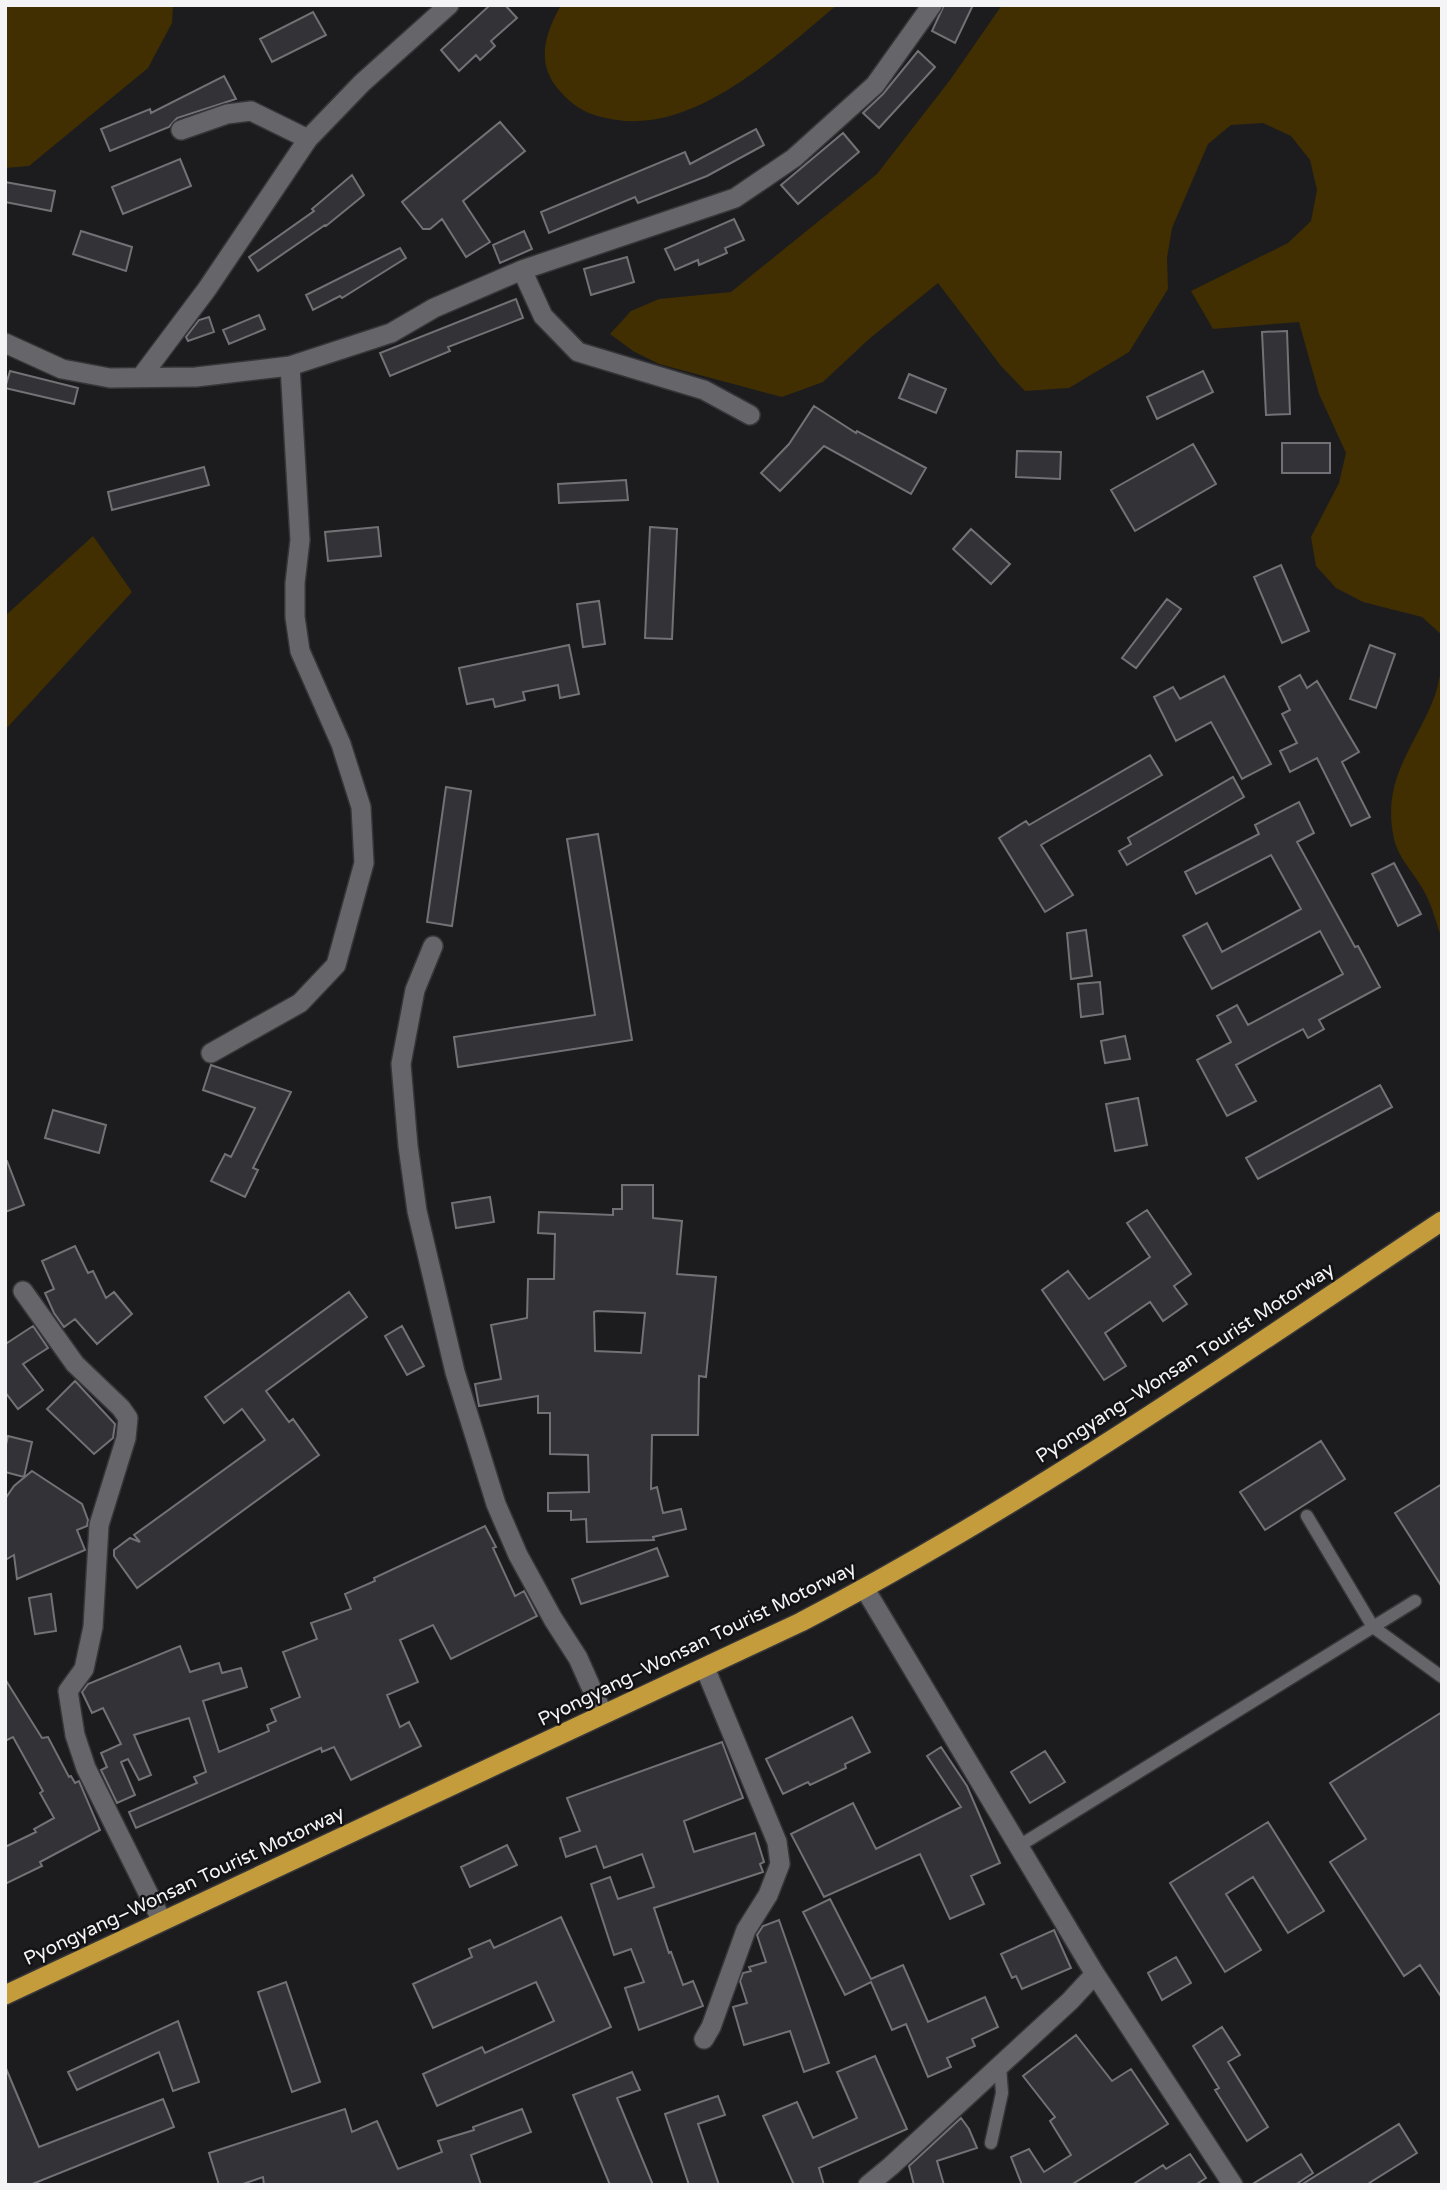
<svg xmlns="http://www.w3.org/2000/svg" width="1447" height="2190" viewBox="0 0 1447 2190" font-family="'Varela Round',sans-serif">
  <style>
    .green { fill: #412f01 }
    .building { fill: #333337; stroke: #727276; stroke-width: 2; fill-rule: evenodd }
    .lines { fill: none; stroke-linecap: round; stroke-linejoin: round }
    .service-casing { stroke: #363639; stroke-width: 15 }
    .minor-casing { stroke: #363639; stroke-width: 22 }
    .trunk-casing { stroke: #363639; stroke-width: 22 }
    .service { stroke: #66666a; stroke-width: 12 }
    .minor { stroke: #66666a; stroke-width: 19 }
    .trunk { stroke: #c49c3c; stroke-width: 19 }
    .labels { text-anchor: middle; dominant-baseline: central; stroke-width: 5; stroke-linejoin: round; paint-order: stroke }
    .street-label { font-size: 19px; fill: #f4f4f7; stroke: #131316 }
  </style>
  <rect width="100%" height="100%" fill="#1c1c1f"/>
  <path class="green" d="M5,5H173L172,23L148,68L29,166L5,168Z
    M561,5H837C779,53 698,132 617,120C590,116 575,109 558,89C535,62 546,32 561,5Z
    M1002,5H1442V635L1422,617L1363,602L1336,588L1316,566L1311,537L1339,483L1346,453L1319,394L1299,322L1213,329L1191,291L1288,243L1311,221L1317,190L1310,160L1291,136L1263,123L1231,125L1208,144L1172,228L1167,258L1168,289L1129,352L1069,388L1025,391L1001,366L938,283L869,339L823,382L782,397L659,364L633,351L610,334L631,311L659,299L731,292L877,174L950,80Z
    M93,536L132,592L5,730V616Z
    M1442,667V940C1437,925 1433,909 1426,895C1417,876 1399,860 1394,839C1381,779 1414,749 1434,698C1438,688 1439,677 1442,667Z"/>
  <path class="building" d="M490,5H505L517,18L491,41L495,46L480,60L476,55L459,71L441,50Z
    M944,5H973L955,43L932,31Z
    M313,12L326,35L272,62L260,39Z
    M918,51L935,67L879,128L863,113L883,94Z
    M224,76L236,99L177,118L169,127L110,151L101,129L150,109L151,113Z
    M500,122L525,151L463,201L490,242L466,257L442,219L430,229H423L402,202Z
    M756,129L764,145L707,176L638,203L635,197L549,233L541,212L685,152L690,164Z
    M843,133L859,152L798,204L781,185Z
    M180,159L191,186L123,214L112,187Z
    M352,175L364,195L326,226L325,225L258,271L249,257L314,211L312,209Z
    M5,182L55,191L51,211L5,202Z
    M734,219L744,240L725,248L727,253L699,265L698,260L675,270L665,249Z
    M81,231L132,247L126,271L73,254Z
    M524,231L532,249L500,263L493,245Z
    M400,248L406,258L342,298L340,296L313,310L306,295Z
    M627,257L634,282L591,295L584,269Z
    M516,299L523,318L448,347L450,351L390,376L380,353Z
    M259,315L265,329L229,344L223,330Z
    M209,317L214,332L188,341L186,337L199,320Z
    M1287,331L1290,414L1266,415L1262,332Z
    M10,371L78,388L74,404L5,388Z
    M1203,371L1213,392L1157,419L1147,397Z
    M909,374L946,389L936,413L899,398Z
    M814,406L856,433L857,431L926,468L911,494L824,446L780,491L761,473L789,444Z
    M1282,443H1330V473H1282Z
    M1193,444L1216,484L1135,531L1111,490Z
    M1017,451L1061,452L1060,479L1016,477Z
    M204,467L209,485L112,510L108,492Z
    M626,480L628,500L559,503L558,484Z
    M378,527L381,556L328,561L325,532Z
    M650,527L677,529L672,639L645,638Z
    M971,529L1010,564L991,584L953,549Z
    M1281,565L1309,631L1282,643L1254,577Z
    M1167,599L1181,609L1136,668L1122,658Z
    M599,601L605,644L583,647L577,604Z
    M569,645L579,694L560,698L558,685L523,692L525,700L495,707L493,699L467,704L459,668Z
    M1370,645L1395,654L1376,708L1350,699Z
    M1300,675L1307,688L1317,681L1359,752L1342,762L1370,817L1351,826L1317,758L1290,772L1280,751L1297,743L1282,714L1290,710L1279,687Z
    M1224,676L1271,764L1242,779L1211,722L1176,741L1154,697L1173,687L1180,699Z
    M1150,755L1162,775L1041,845L1073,895L1045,912L999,838L1026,821L1029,825Z
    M1233,777L1244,797L1127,865L1119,851L1131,844L1128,838Z
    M446,787L471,791L452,926L427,922Z
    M1299,802L1314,833L1297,842L1355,947L1358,946L1380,987L1319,1020L1324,1029L1308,1038L1303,1029L1236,1065L1256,1101L1227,1116L1197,1060L1231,1042L1217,1016L1237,1005L1248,1025L1343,974L1320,931L1212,989L1183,936L1207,923L1222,952L1301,909L1271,855L1196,894L1185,872L1259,834L1255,825Z
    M598,834L632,1040L458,1067L454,1037L595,1015L567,839Z
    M1394,863L1421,914L1398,926L1372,874Z
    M1086,930L1092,976L1071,979L1067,933Z
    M1100,982L1103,1014L1081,1017L1078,984Z
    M1125,1036L1130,1059L1105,1063L1101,1041Z
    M211,1065L291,1092L253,1168L258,1170L245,1197L211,1181L225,1154L231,1157L255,1108L203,1090Z
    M1380,1085L1392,1107L1258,1179L1246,1158Z
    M1138,1098L1147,1145L1115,1151L1106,1104Z
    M53,1110L106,1125L99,1153L45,1138Z
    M5,1161H7L24,1205L5,1212Z
    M622,1185H653V1218L682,1221L677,1274L716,1277L706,1377L699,1376L698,1435H652L651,1489L657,1487L663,1513L681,1509L686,1529L653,1537L654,1540L587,1542L586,1519L571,1520V1511H548V1493L589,1492L588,1455L550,1454V1413H538V1396L479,1406L475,1384L501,1379L491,1325L527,1318L528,1279H554L555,1234L538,1233L539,1212L613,1215V1209H622ZM597,1311L645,1313L641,1353L595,1351L594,1312Z
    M490,1197L494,1222L456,1228L452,1203Z
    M1147,1210L1191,1274L1174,1286L1187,1304L1163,1321L1150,1302L1105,1333L1126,1366L1104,1380L1042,1290L1068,1271L1089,1299L1150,1257L1127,1223Z
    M75,1246L88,1273L93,1271L106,1298L114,1292L132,1314L97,1344L75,1319L64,1327L54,1313L45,1293L54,1289L42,1261Z
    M349,1292L367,1317L266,1391L289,1422L293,1419L319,1455L137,1588L114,1556V1550L130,1538L140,1542L134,1535L265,1440L242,1409L224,1423L205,1397Z
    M33,1326L48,1348L23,1364L43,1390L18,1409L5,1392V1341L7,1343Z
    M402,1326L424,1366L407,1375L385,1336Z
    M75,1381L115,1424L113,1438L94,1454L47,1409Z
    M8,1436L32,1442L24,1477L5,1472V1449Z
    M1321,1441L1345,1479L1265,1530L1240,1492Z
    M32,1471L82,1504L88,1520L87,1526L77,1530L85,1550L17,1579L14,1555L5,1560V1499L14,1486Z
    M1442,1484V1587L1395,1513Z
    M485,1526L496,1547L493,1548L515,1596L524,1591L537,1616L451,1659L433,1625L400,1640L418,1682L387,1695L400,1727L409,1722L421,1746L351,1780L334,1747L322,1752L321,1748L136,1828L129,1812L197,1783L194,1777L206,1772L189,1718L134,1735L151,1775L139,1780L128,1759L121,1762L135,1795L117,1803L101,1770L107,1767L101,1753L121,1744L103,1708L92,1713L82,1692L88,1684L180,1646L190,1672L219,1663L222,1673L241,1668L247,1687L203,1701L219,1752L269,1731L267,1725L276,1721L271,1709L300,1697L283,1652L317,1639L311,1623L351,1609L345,1594L375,1581L374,1578Z
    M657,1548L668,1576L581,1604L572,1579Z
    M51,1594L56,1631L35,1634L29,1598Z
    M5,1679L42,1738L48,1737L69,1777L71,1776L75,1783L79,1781L100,1830L40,1862L42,1866L5,1884V1847L36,1832L34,1829L54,1818L40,1793L43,1791L13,1737L5,1741Z
    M1442,1712V1998L1420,1965L1404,1976L1330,1862L1366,1839L1330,1783Z
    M852,1717L870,1752L845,1764L846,1768L810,1785L808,1782L783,1794L766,1759Z
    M722,1742L743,1798L684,1821L694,1852L755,1833L764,1862L760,1864L763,1872L654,1908L669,1953L671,1952L683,1985L693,1981L703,2006L639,2030L625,1988L644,1982L631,1949L614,1955L591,1884L610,1877L618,1899L654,1887L642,1854L604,1868L596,1846L566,1857L560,1838L580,1831L567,1798Z
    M941,1747L967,1786L1000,1863L971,1876L984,1904L950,1919L920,1854L824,1897L791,1834L853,1803L876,1849L961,1807L927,1756Z
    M1045,1751L1065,1782L1030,1803L1011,1772Z
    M1268,1822L1324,1911L1288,1933L1253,1877L1226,1894L1261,1950L1225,1972L1170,1883Z
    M507,1845L517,1865L470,1887L461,1867Z
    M830,1899L871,1979L903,1965L928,2022L985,1997L998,2027L972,2039L975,2046L947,2058L951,2067L928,2077L906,2024L892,2030L871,1982L845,1995L803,1912Z
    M561,1917L611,2027L437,2106L423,2074L482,2047L485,2053L554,2021L536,1982L433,2028L413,1984L472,1957L469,1949L490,1940L494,1948Z
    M779,1920L829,2063L804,2072L790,2031L744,2045L733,2007L747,2003L740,1981L743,1973L751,1971L749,1967L766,1962L757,1935L763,1926Z
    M1054,1930L1071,1968L1022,1989L1016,1976L1012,1978L1001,1954Z
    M1176,1957L1191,1983L1162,2000L1148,1973Z
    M286,1982L320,2082L292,2092L258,1992Z
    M178,2021L199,2082L173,2091L159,2052L77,2090L68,2072Z
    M1222,2027L1240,2055L1228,2062L1268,2127L1247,2141L1215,2090L1219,2088L1193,2046Z
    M1076,2035L1112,2081L1131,2069L1168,2124L1071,2185H1022L1011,2157L1029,2149L1044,2172L1071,2155L1050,2121L1055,2117L1023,2076Z
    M875,2056L907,2129L819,2168L824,2185H794L763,2116L797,2102L813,2138L857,2118L837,2072Z
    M5,2066L39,2147L163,2099L174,2127L30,2185H5Z
    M632,2072L640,2090L617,2098L653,2185H610L573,2095Z
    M718,2096L725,2115L698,2124L719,2185H689L665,2114Z
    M345,2109L352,2132L377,2121L398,2169L442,2152L438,2141L474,2130L473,2127L522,2109L531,2132L471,2155L481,2185H264L263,2177L240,2185H219L209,2153Z
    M961,2118L969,2129L977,2148L937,2161L944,2185H914L909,2166Z
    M1399,2124L1417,2153L1366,2185H1301Z
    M1190,2154L1206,2178L1195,2185H1132L1163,2165L1166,2169Z
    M1301,2154L1313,2173L1295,2185H1251Z"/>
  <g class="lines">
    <g class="service-casing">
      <path id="service" d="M1307,1516L1373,1627L1442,1677
        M1019,1846L1415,1601
        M991,2143L1002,2093L1000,2066"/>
    </g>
    <g class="minor-casing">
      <path id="minor" d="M181,130L227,114L251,111L308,139
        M522,270L543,316L578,352L704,390L750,415
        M5,343L62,369L110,378L196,377L290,366L391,333L434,308L522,270L735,198L794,158L875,85L932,5
        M141,377L207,289L308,139L362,83L449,5
        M433,946L415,990L401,1064L408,1146L417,1211L455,1372L496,1504L518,1555L553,1619L578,1658L603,1714
        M211,1053L300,1003L336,965L364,863L361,807L341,744L300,651L295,617V583L300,540L290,366
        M23,1291L75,1364L121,1408L128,1418L126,1438L99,1525L93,1627L84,1669L68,1691L75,1735L86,1768L162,1921
        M865,1589L1095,1974L1233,2185
        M704,2039L711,2027L746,1930L768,1895L780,1864L777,1842L705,1668
        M868,2185L891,2166L1070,2001L1095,1974"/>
    </g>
    <g class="trunk-casing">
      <path id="trunk" d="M5,1995L801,1622C1025,1505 1232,1361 1442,1221"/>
    </g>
    <use href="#service" class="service"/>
    <use href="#minor" class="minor"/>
    <use href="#trunk" class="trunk"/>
  </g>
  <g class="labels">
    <g class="street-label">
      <text transform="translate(1185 1363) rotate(-33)">Pyongyang–Wonsan Tourist Motorway</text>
      <text transform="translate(697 1644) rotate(-26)">Pyongyang–Wonsan Tourist Motorway</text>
      <text transform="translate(184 1886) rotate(-25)">Pyongyang–Wonsan Tourist Motorway</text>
    </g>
  </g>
  <rect width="1447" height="2190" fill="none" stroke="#f4f4f7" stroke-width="14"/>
</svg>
